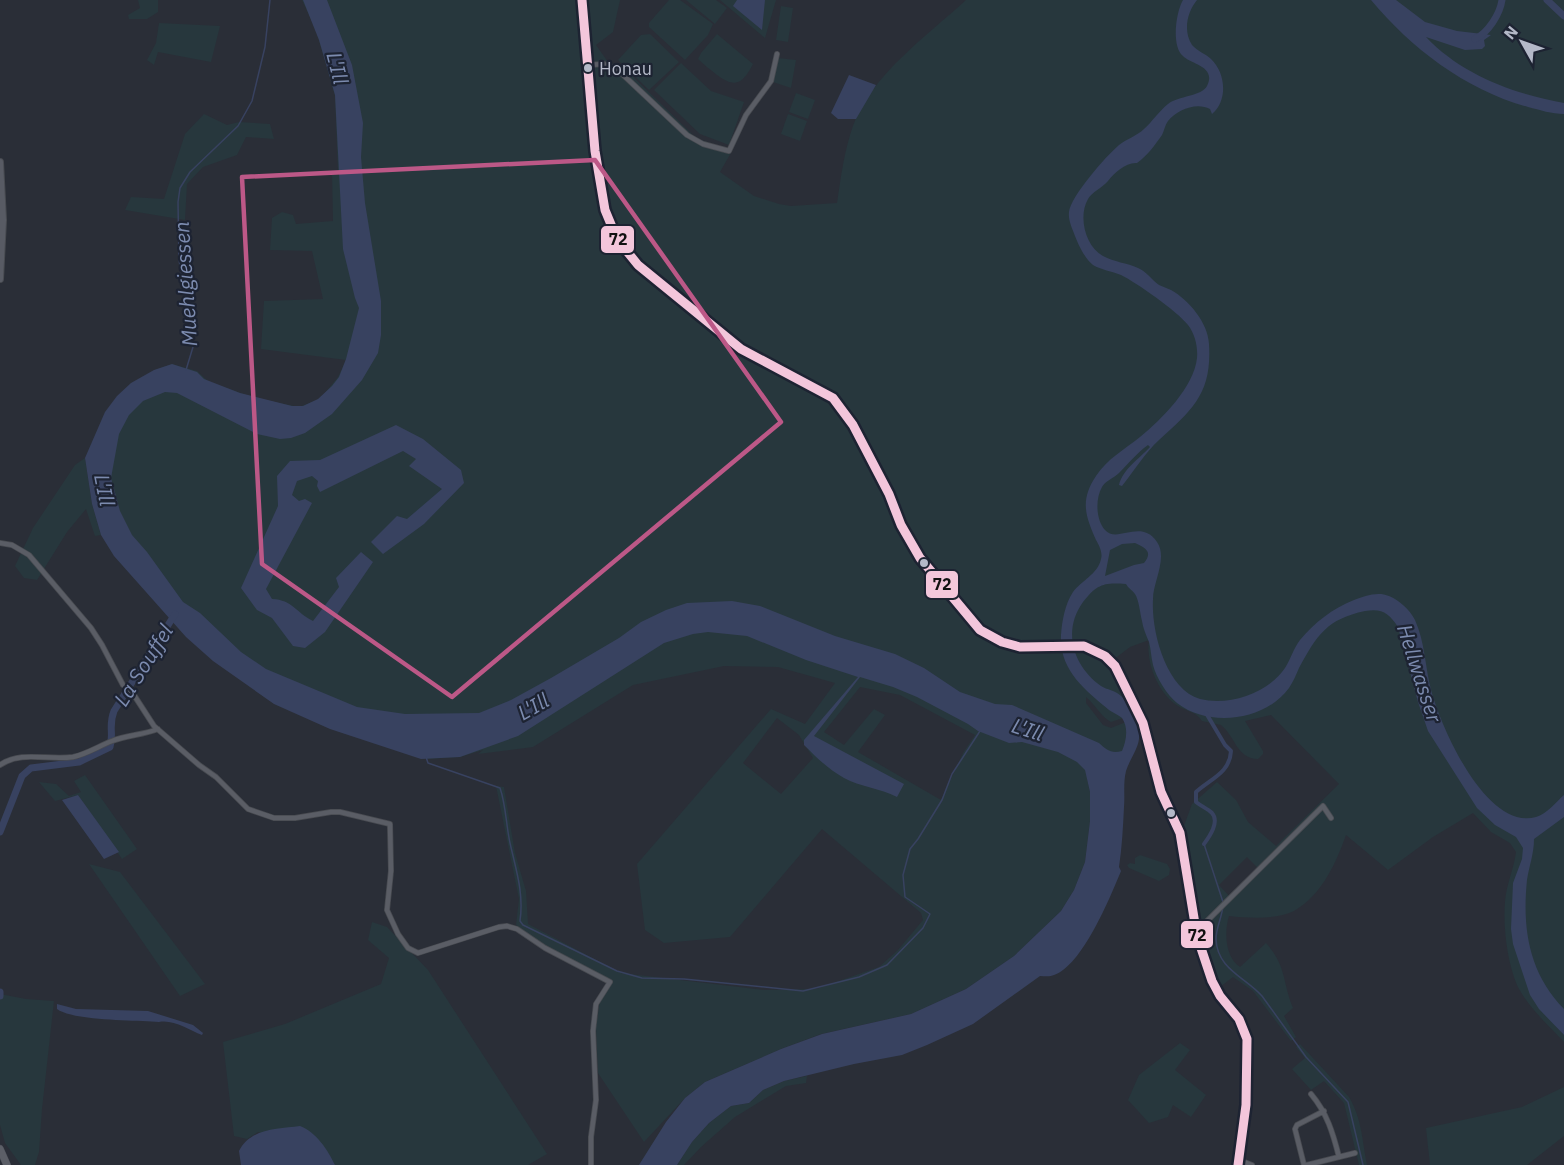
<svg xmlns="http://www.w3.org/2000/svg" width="1564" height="1165" viewBox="0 0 1564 1165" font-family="'IBM Plex Sans',sans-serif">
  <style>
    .green { fill: #27373d; fill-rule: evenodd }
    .water { fill: #384260; fill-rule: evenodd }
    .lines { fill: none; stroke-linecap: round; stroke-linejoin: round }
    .stream { stroke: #384260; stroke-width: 1.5 }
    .canal { stroke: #384260; stroke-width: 4 }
    .river { stroke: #384260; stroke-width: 7 }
    .street-casing { stroke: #484b51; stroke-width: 6 }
    .secondary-casing { stroke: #484b51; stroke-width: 8 }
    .primary-casing { stroke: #484b54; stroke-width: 8 }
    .street { stroke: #5a5d65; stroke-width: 4.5 }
    .secondary { stroke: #585b64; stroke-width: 6 }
    .primary { stroke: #5c5f67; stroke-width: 7 }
    .bus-1-casing { stroke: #1d2332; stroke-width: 14 }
    .bus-1 { stroke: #f3c6db; stroke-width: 9 }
    .marked { fill: none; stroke: #bc5887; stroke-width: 4.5; stroke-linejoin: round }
    .bus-dot { fill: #b4b9c8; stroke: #1d2332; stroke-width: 2 }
    .labels { text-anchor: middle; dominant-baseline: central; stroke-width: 4.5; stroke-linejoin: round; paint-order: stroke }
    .bus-label { font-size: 18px; fill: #b4b9c8; stroke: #1d2332; text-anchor: start }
    .water-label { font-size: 21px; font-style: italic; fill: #7c8baf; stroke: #1d2332 }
    .line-badge { stroke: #1d2332; stroke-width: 2 }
    .pale-badge-label { font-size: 16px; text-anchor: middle; font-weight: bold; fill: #111 }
  </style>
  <rect width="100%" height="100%" fill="#2a2e37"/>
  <path class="green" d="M138,0H158V12L147,19H129L128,15L140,8Z
    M302,0H620L613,32L596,45L608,62L626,70L696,138L732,151L720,172L754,196L779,204L791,206L837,203C841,177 844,151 853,126C870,76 928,35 966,0H1564V1034L1555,1026L1564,1035V1042C1548,1025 1527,1006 1517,985C1507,961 1503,927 1505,902C1506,885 1514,869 1516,852L1510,843L1491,832L1473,813L1433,837L1388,870L1346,835C1336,863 1322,895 1294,911C1276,920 1248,918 1229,916C1224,932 1225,957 1240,967L1266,943C1287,967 1282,981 1293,1008L1284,1016L1296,1037L1291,1041L1253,991L1233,977L1220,987L1198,934L1200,930L1196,921L1184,826L1192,804L1217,782L1236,800L1248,822L1276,846L1339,784L1271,715L1245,721L1263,751V754L1258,759C1237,759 1235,736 1221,725L1202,721C1196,711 1184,711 1175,704C1156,689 1146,661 1149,640L1130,647L1113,660L1110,657L1107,661L1111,665L1113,678L1130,703L1131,709L1129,716L1111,722C1101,717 1095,704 1086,697V703L1103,725L1111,728L1131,720L1137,745L1087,778L1090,792V821L1085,862L1074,890L1061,911L1014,956L966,989L911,1014L821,1034L781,1049L705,1082L685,1098L644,1142L598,1073L596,1027L600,1000L611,983L570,964L516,925L519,899L496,786L504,787L515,853L526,891L528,924L621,973L765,990L816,989L879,967L898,950L923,920L921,913L822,829L730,937L664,943L645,930L637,864L771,709L805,724L835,683L778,667L724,666L633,685L533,747L478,754L483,750L460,757L426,759L423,733L287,692L165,592L108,497L117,422L159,387L153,371L172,364L197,371L209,382L255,398L299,407L317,400L324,394L338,377L346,360L261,349L264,301L323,299L312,251L270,250L272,218L282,212L293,215L296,224L333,221L332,172H338L335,96L316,30ZM860,687L900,695L975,735L963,753L941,800L858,752L885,715L874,709L844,745L824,732ZM777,718L799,735L813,758L781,794L743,763ZM1247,857L1260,870L1231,898L1219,885Z
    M669,0H680L713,24L708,35L685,60L649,27V23Z
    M686,0H716L727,8L715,24Z
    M720,0H776L765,38Z
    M781,6L793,8L788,42L776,40Z
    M159,23L220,26L211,62L158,52L154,65L147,60L156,43Z
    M650,34L679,62L649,90L618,60L641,35Z
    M717,34L753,64C743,83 736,89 717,75C711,70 704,65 698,59L701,53Z
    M778,58L796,60L791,88L773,82Z
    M681,63L711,91L744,102L729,145L700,134L654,90Z
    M796,93L815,100L808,119L789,112Z
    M204,114L227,125L239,122L270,124L274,139L246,137L237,155L203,167L187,184L185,220L125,210L131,197L164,199L185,134Z
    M788,114L807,121L800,141L781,134Z
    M85,458L92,504L101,535L95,536L86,509L67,532L37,580L24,578L15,566L33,528L75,465Z
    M85,775L137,849L122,859L78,795L55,801L39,782L56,784L69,796L81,792L74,781Z
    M1140,855L1167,864L1170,869L1169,875L1159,881L1129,868L1127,865L1130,863L1135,864V858Z
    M89,864L120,872L205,984L180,996Z
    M372,922L387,927L428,970L547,1154L528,1165H335L329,1154L258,1132L247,1139L234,1136L223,1042L285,1024L381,984L389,958L368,940Z
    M0,994L26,999L54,1001L42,1109L39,1152L35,1165H21L5,1143L0,1125Z
    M1180,1043L1190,1050L1175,1070L1206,1095L1191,1117L1173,1105L1168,1117L1149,1123L1128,1100L1139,1075Z
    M1300,1044L1349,1097C1362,1119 1362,1140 1367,1165H1359L1344,1103L1324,1081L1311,1090L1292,1069L1305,1058L1296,1047Z
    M807,1076L806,1083L786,1086L735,1117L701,1147L684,1165H677L692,1142L709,1123L731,1106L749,1103L763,1090L784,1081Z
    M1564,1087V1136L1527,1165H1430L1426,1128L1522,1107Z"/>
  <path class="water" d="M303,0H327L352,65L363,123L361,157L365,203L381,301V335L378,353L362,380L332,414L305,433L291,438L280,439L257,434L177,393L165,392L143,401L129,415L119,434L111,478L120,511L132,535L147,552L183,602L200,613L241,652L266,669L357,707L405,714L479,713L511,700L551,678L619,638L641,622L666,610L687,603L732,601L760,606L835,636L895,654L924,668L960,692L995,704L1012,705L1099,743C1107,750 1111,754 1122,751C1126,742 1129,728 1122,718C1119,715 1113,713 1109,710C1085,690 1059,670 1061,635C1062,621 1065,604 1073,592C1081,581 1098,574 1101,559C1103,553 1099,545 1096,540C1085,515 1080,500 1096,476C1107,459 1125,449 1140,437C1162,419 1194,387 1197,358C1198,347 1195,334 1188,325C1177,311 1137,283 1121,275C1112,271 1101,270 1093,265C1085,259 1078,244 1075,236C1072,228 1068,220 1069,212C1071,196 1106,156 1119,145C1126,139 1137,136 1144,129C1152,122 1159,111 1168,104C1178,96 1202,96 1207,86C1217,66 1190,64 1183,56C1171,46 1176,12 1183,0H1197C1187,12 1183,31 1192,45C1197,51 1206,54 1211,59C1226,73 1228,101 1212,114L1210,109C1196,102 1177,110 1168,121C1165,125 1164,131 1162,135C1155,145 1147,156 1137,163C1126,162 1114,173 1108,181C1102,188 1092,192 1088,199C1078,216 1085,246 1103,256C1114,262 1127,263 1138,268C1146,271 1152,280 1159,285C1163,287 1167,288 1171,290C1189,300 1208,323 1209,344C1212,393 1193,409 1159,440C1145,453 1134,471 1122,486L1119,485C1123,469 1139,459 1150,447L1148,445C1137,453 1129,463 1119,473C1114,478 1105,481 1102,487C1095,499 1096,520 1105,530C1117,544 1141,518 1157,542C1168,558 1153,582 1153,599C1151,631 1166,689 1200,699C1230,706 1268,693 1285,668C1291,659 1293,649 1300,640C1315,622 1332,609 1354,600C1364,596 1378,591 1389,596C1399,600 1410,610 1415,620C1425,642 1425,667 1431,690C1441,727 1486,831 1536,817C1547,814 1556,802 1564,795V817L1534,839C1534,854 1529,866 1527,880C1522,929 1529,973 1564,1009V1035L1539,1009L1530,995L1513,944L1511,929L1513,883L1522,859L1523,848L1516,837L1495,825L1477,808L1428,731L1418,702L1398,627C1389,613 1382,608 1365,611C1327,619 1317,635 1299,668C1296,675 1293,682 1289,688C1265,721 1209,728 1177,703C1167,695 1156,677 1153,665C1151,657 1151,649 1149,642C1146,635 1143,628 1142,621C1140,613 1139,600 1135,594C1132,590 1128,588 1126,584C1104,582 1097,584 1083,602C1062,631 1073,666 1101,686C1107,690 1115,690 1121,696C1128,702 1137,723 1139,732C1141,746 1130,758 1126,771C1123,783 1125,795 1124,807C1123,827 1122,847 1119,867L1121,871C1110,898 1082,966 1054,975C1050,977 1044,976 1040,976L973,1024L927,1045L902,1055L854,1064L784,1081L763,1090L749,1103L731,1106L709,1123L692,1142L677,1165H639L666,1122L685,1098L705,1082L781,1049L822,1034L911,1014L966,989L1014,956L1061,911L1074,890L1085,862L1090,821V792L1085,770L1077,762L1058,752L1022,742L1009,743L978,731L968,724L917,697L893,687L860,677L814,736L904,784L897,797C880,788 860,787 844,778C828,769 816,757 804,745V740L858,677L806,660L747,636L708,632L693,634L664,643L518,736L460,757L421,759L330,729L274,704L213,661L186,637L114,556L101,535L92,504L85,458L105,412L117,396L131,383L154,370L172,364L197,372L204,379L240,393L292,406H303L318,399L332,386L339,377L346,359L359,308L355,298L343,249L335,95L319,40ZM1135,543C1146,548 1153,552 1144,563L1134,565L1105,576L1110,550L1122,544Z
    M737,0H765L762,30L733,6Z
    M1371,0H1396L1425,22L1457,31L1491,35L1484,40L1485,46L1482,49L1465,50L1426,37C1462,75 1514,94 1564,103V114C1552,114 1540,110 1528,107C1466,90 1412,49 1371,0Z
    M849,75L876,85L856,119H838L831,113Z
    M396,425L423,439L461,470L464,483L424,524L383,554L371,542L397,516L407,519L442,489L409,466L416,459L403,451L320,492L317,486L318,481L312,476L297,481L292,495L299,501L305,499L312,503L266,589L272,599C293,600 295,612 313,621L339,587L336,578L361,552L373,562L325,632L305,648L293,646L272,618L257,610L241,588L278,506L277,476L290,461L320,460Z
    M78,795L119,852L104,859L62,800Z
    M57,1004L76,1009L148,1011L193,1025L203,1033L202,1035C189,1030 173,1019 159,1022C136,1020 73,1021 57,1009Z
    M300,1126C316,1132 328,1150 335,1165H241L239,1151C250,1128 278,1129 300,1126Z"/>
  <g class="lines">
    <path class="stream" d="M186,370L193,347L189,313L179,260L178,202L180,188L190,172L238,126L252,101L265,47L270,0
      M426,757L428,763L500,788C506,805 506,825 510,843C516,870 524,893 520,921L523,925L617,971L642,978L684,979L803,991L859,977L887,965L923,928L930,914L905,897L903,875L910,849L918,839L942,800L952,774L980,731
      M1204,844L1223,902
      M1223,906C1222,917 1216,928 1216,939C1217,969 1245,977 1262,996L1306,1057L1348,1102L1363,1165"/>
    <path class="canal" d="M1204,844C1209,837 1220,822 1212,813C1208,809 1201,806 1196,802V792C1210,779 1230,773 1231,751L1225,745L1206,713"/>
    <path class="river" d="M1547,0L1564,16
      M1475,39C1488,33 1500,14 1502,0
      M0,832L22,776L31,768L79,762L110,747C114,733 108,726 114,711L175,614
      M0,992V996"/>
    <g class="street-casing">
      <path id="street" d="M588,65L604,64L618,70L687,135L703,144L729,151L746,115L771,81L777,54
        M0,543L12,545L29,555L91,628L102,645L123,685L132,692L154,726L199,765L216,777L248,809L274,818H295L331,812H340L390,824L391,871L387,910L398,934L408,948L418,953L499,927L507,926L517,929L545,948L610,982L596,1004L593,1031L596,1100L591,1137V1165
        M0,765C22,750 48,761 73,757C87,754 99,746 112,741C127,735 143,735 158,729
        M1195,928L1202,926L1323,806L1331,818
        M1311,1094C1327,1113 1333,1133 1339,1157
        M1239,1160L1252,1165
        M1304,1165L1295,1129L1297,1125L1324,1111
        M1307,1165L1355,1153"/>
    </g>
    <g class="secondary-casing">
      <path id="secondary" d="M582,0L595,151L605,210L617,239L638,265L741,349L818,389L833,398L841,407L853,425L889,494L901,525L920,558L980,630L1002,642L1020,647L1084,646L1105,656L1115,666L1143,723L1161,792L1180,833L1197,936L1212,981L1220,996L1239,1019L1247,1039L1248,1054L1246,1105L1238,1165
        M0,162L3,220L0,279"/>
    </g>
    <g class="primary-casing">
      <path id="primary" d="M0,1149L7,1165"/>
    </g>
    <use href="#street" class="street"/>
    <use href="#secondary" class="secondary"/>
    <use href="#primary" class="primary"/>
    <g class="bus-1-casing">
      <path id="bus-1" d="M582,0L595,151L605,210L617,239L638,265L741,349L833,398L853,425L889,494L901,525L920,558L980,630L1002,642L1020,647L1084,646L1105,656L1115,666L1143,723L1161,792L1180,833L1197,936L1212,981L1220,996L1239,1019L1247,1039L1246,1105L1238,1165"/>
    </g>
    <use href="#bus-1" class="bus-1"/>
  </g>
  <path class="marked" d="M595,160L781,422L452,697L262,564L242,177Z"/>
  <g class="bus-dot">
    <circle cx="588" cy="68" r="5"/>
    <circle cx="924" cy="563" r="5"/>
    <circle cx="1171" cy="813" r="5"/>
  </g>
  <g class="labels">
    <g class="bus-label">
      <text x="599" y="68">Honau</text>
    </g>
    <g class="water-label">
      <text transform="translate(338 68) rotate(76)">L'Ill</text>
      <text transform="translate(185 284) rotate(-94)">Muehlgiessen</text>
      <text transform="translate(105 490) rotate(79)">L'Ill</text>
      <text transform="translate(143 665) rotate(-58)">La Souffel</text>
      <text transform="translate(1420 673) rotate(72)">Hellwasser</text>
      <text transform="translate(533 706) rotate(-30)">L'Ill</text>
      <text transform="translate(1028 729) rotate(18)">L'Ill</text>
    </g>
  </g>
  <g class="line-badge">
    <rect x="600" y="225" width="35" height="29" rx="6" fill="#f3c6db"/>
    <rect x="925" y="570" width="34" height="29" rx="6" fill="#f3c6db"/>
    <rect x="1180" y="920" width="34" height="29" rx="6" fill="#f3c6db"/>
  </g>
  <g class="pale-badge-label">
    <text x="618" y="245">72</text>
    <text x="942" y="590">72</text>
    <text x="1197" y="941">72</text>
  </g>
  <g transform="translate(1522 42) rotate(310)" stroke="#1d2332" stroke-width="4.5" paint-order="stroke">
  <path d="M0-4.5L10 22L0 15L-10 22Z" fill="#b4b9c8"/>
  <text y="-9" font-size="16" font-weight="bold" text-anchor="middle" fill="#b4b9c8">N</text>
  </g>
</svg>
